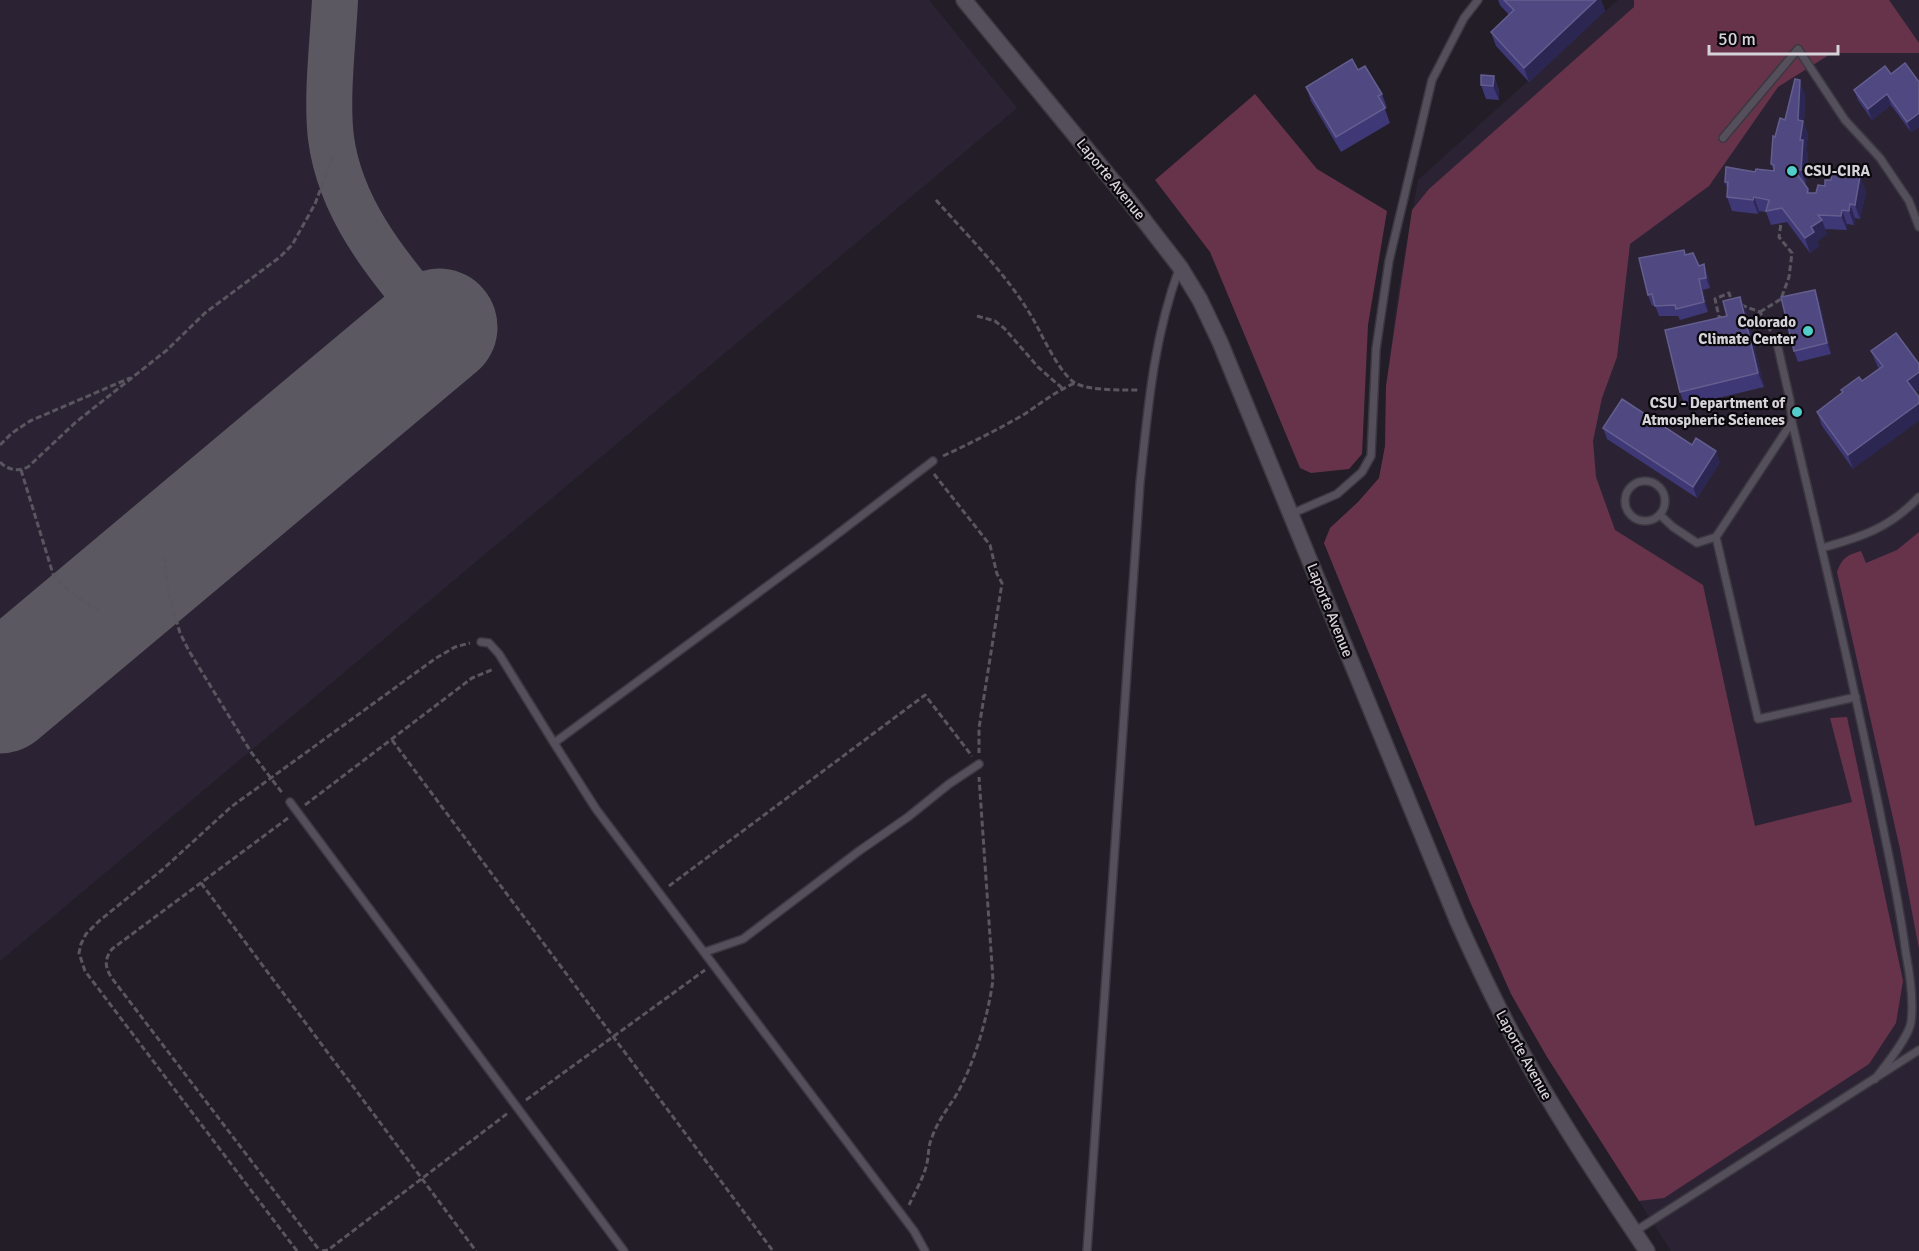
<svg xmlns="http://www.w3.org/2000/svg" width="1919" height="1251" viewBox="0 0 1919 1251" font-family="Signika,sans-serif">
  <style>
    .built { fill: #2b2333 }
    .green { fill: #67334b }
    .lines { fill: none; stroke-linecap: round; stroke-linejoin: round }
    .taxiway { stroke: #5c5862; stroke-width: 46 }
    .runway { stroke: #5c5862; stroke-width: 117 }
    .service-casing { stroke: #3b3840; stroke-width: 10 }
    .tertiary-casing { stroke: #3b3840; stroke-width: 18 }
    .path { stroke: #5a565f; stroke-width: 3; stroke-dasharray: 6 3; stroke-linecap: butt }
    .service { stroke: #554f5b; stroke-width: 7 }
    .tertiary { stroke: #554f5b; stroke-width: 15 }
    .wall { fill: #3e3876 }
    .shaded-wall { fill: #2c2652 }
    .building { fill: #4f4881; stroke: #645e8f; stroke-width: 1.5 }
    .poi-dot { fill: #53cdc9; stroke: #0a080c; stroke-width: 2 }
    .labels { text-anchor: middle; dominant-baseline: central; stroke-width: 4.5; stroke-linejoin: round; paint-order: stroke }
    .poi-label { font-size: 15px; font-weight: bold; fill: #d5d2d9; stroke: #0a080c; text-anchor: end }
    .street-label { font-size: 15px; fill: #d5d2d9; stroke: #0a080c }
  </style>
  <rect width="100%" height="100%" fill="#221d27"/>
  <path class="built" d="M0,0H929L1017,108L0,961Z
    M1618,0H1919V1251H1671L1547,1057L1511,994L1471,904L1324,543L1330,528L1358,502L1379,478L1385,446L1386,386L1398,292L1418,180Z"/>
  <path class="green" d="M1634,0H1889L1919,43V53H1832L1778,87L1709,186L1630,244L1617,357L1602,398L1593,441L1596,477L1615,530L1703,585L1755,826L1852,802L1830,718L1847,717L1903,981L1896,1023L1869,1064L1664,1198L1639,1201L1547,1057L1511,994L1471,904L1324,543L1330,528L1358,502L1379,478L1385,446L1386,386L1412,210L1429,189L1634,7Z
    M1255,94L1317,169L1387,211L1368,325L1362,454L1349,469L1311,473L1300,468L1210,252L1155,180Z
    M1919,532V949L1900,849L1837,572C1842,558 1847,555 1861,551L1866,563L1897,550Z"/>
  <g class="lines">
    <path class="taxiway" d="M335,0C333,42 326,97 331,138C341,214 392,270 439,327"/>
    <path class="runway" d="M0,695L439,327"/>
    <g class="service-casing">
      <path id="service" d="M1723,138L1798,49L1845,120L1880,158L1909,201L1919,227
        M1777,343L1790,400L1792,422
        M1625 501a20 20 0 1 1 40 0a20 20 0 1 1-40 0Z
        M1291,514L1337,494L1362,472L1371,456L1376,349L1389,261L1432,80L1464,18L1478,0
        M1660,515L1673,527L1697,543L1716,537
        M1822,548C1861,537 1890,528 1919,497
        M481,642L489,643L499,654L554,743
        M1856,697L1758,719L1716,537L1792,422C1825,562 1858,702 1886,842C1894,880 1901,916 1906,954C1910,975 1914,1000 1911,1022C1909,1037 1885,1066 1875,1079
        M290,802L624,1251
        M705,952L743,939L859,851L908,817L949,784L979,764
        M1634,1232L1919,1050
        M925,1251L914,1231L596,809L554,743L823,545L933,461
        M1087,1251L1140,483C1148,409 1153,340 1179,269"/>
    </g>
    <g class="tertiary-casing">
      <path id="tertiary" d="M964,0L1126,197L1180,267L1200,300L1220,342L1458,922C1480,971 1503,1019 1529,1065C1565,1129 1606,1190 1647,1251"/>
    </g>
    <path class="path" d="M936,200C972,241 1014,281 1039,330C1046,344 1062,375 1075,383C1090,391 1122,390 1139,390
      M1741,305L1760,312L1771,332
      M1760,312L1781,299L1789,277L1792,253L1779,237L1781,223
      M977,316L995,321L1005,329L1038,367L1062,388
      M1723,318L1719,317L1715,299L1729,293L1732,302
      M0,445L12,433L30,421L130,378
      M943,456C971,443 997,430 1023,415C1040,404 1056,391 1075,383
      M0,462C8,470 17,472 28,467L76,422L167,350L205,313L280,257L292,245L315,204L334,153
      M21,470L53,574C66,591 82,600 101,611
      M934,474L990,545L997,574L1002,583L979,728V753
      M165,557L168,591L180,633L189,651L251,752L283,794
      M392,740L773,1251
      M305,805L472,678L494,669
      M288,818L112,949C104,960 105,966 111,977L320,1251
      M201,883L476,1251
      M669,886L925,695L972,756
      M526,1100L705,970
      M909,1205C915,1192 924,1177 927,1163C929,1154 928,1146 932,1137C938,1121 946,1111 955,1097C974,1066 988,1016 993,980L979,777
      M297,1251L85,971L79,953L81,944L86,934L99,921L162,870L231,807L436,658L455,647L470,643
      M322,1251L328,1250L508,1113"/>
    <use href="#service" class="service"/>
    <use href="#tertiary" class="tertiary"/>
  </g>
  <path class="wall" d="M1498,0H1601L1605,11L1529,82L1496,46L1491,32L1509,15L1500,5Z
    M1358,70L1382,94L1387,108L1385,109L1390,123L1341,152L1311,101L1306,87Z
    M1891,74L1919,82V127L1911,132L1891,105L1872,120L1858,100L1854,90Z
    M1494,76L1499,90V100L1486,99L1481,85Z
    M1805,95L1804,124L1808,135L1806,149L1808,154L1806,184L1804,183L1808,189L1810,193H1816L1825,186L1866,191L1860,219L1855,218L1854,225L1847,224V230L1825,229L1827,234L1817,241L1819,246L1810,253L1787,222L1771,225L1766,212L1759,211L1758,214L1732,211L1727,197V188L1725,182L1755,172L1774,171L1771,164L1775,137L1785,120Z
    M1684,250L1686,255L1699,266L1708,275L1710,288L1703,290L1708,312L1680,320L1678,316H1659L1655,305L1652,306L1648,295Z
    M1815,290L1819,300L1831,354L1798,362L1794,351Z
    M1746,311L1764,387L1685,406L1680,392L1727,316Z
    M1871,351L1919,390L1915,392L1853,469L1822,426L1817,412L1843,393L1841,390L1862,381L1879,369L1877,365Z
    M1603,428L1692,445L1720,462L1697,498L1607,439Z"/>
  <path class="shaded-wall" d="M1596,0H1601L1605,11L1529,82L1524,68Z
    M1494,76L1499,90V100L1493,86Z
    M1800,80L1805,95L1804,124L1808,135L1806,149L1808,154L1806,184L1801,170L1800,140L1798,120Z
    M1887,94L1891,105L1872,120L1868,109Z
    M1919,113V127L1911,132L1907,122Z
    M1860,176L1866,191L1860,219L1855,205Z
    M1754,197L1759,211L1758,214L1753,200Z
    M1850,204L1855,218L1854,225L1849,211Z
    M1842,210L1847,224V230L1841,216Z
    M1822,220L1827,234L1817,241L1819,246L1810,253L1805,238L1811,227Z
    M1704,264L1708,275L1710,288L1706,278Z
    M1699,279L1703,290L1708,312L1704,302Z
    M1815,290L1819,300L1831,354L1827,343Z
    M1740,297L1746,311L1764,387L1758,373Z
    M1919,372V390L1912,395L1907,381Z
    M1919,403V421L1853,469L1848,455Z
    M1716,451L1720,462L1697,498L1693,487Z"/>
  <path class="building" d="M1504,0H1596L1524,68L1491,32L1514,10Z
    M1352,59L1358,70L1365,66L1382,94L1378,96L1385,108L1336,137L1306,87Z
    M1905,63L1919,82V113L1907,122L1887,94L1868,109L1854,90L1885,66L1891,74Z
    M1481,75L1494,76L1493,86L1481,85Z
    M1795,79L1800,80L1798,120L1803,121L1800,140H1803L1801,170L1789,168V174H1797L1808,189L1807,193H1816L1818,185L1825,186V180H1831L1832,174L1860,176L1855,205L1850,204L1849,211L1842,210L1841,216L1818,215L1822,220L1811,227L1814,232L1805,238L1782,208L1766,211L1769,200L1754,197L1753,200L1727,197L1728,182H1725L1726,167L1755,172L1756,169L1774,171V165L1771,164L1773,136L1775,137L1780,118L1785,120Z
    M1684,250L1685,255L1693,253L1699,266L1704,264L1706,278L1699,279L1704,302L1676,309L1675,305L1655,306L1652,294L1648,295L1639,258Z
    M1815,290L1827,343L1794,351L1781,297Z
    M1740,297L1758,373L1680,392L1665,330L1727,316L1723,301Z
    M1896,333L1919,364V372L1907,381L1919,397V403L1848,455L1817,412L1843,392L1841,390L1859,377L1862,381L1883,366L1871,351Z
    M1622,399L1692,445L1696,438L1716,451L1693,487L1603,428Z"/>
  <g class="poi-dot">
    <circle cx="1792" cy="171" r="6"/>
    <circle cx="1808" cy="331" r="6"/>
    <circle cx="1797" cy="412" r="6"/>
  </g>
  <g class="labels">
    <g class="poi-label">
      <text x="1804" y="171" text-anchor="start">CSU-CIRA</text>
      <text x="1796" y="322">Colorado<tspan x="1796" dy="17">Climate Center</tspan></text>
      <text x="1785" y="403">CSU - Department of<tspan x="1785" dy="17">Atmospheric Sciences</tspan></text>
    </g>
    <g class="street-label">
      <text transform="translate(1111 179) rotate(51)">Laporte Avenue</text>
      <text transform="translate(1330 610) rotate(68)">Laporte Avenue</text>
      <text transform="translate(1524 1055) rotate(61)">Laporte Avenue</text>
    </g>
  </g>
  <path d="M1709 45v9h129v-9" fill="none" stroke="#d5d2d9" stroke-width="3"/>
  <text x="1718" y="45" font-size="18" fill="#d5d2d9" stroke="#0a080c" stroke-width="4.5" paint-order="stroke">50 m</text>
</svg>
